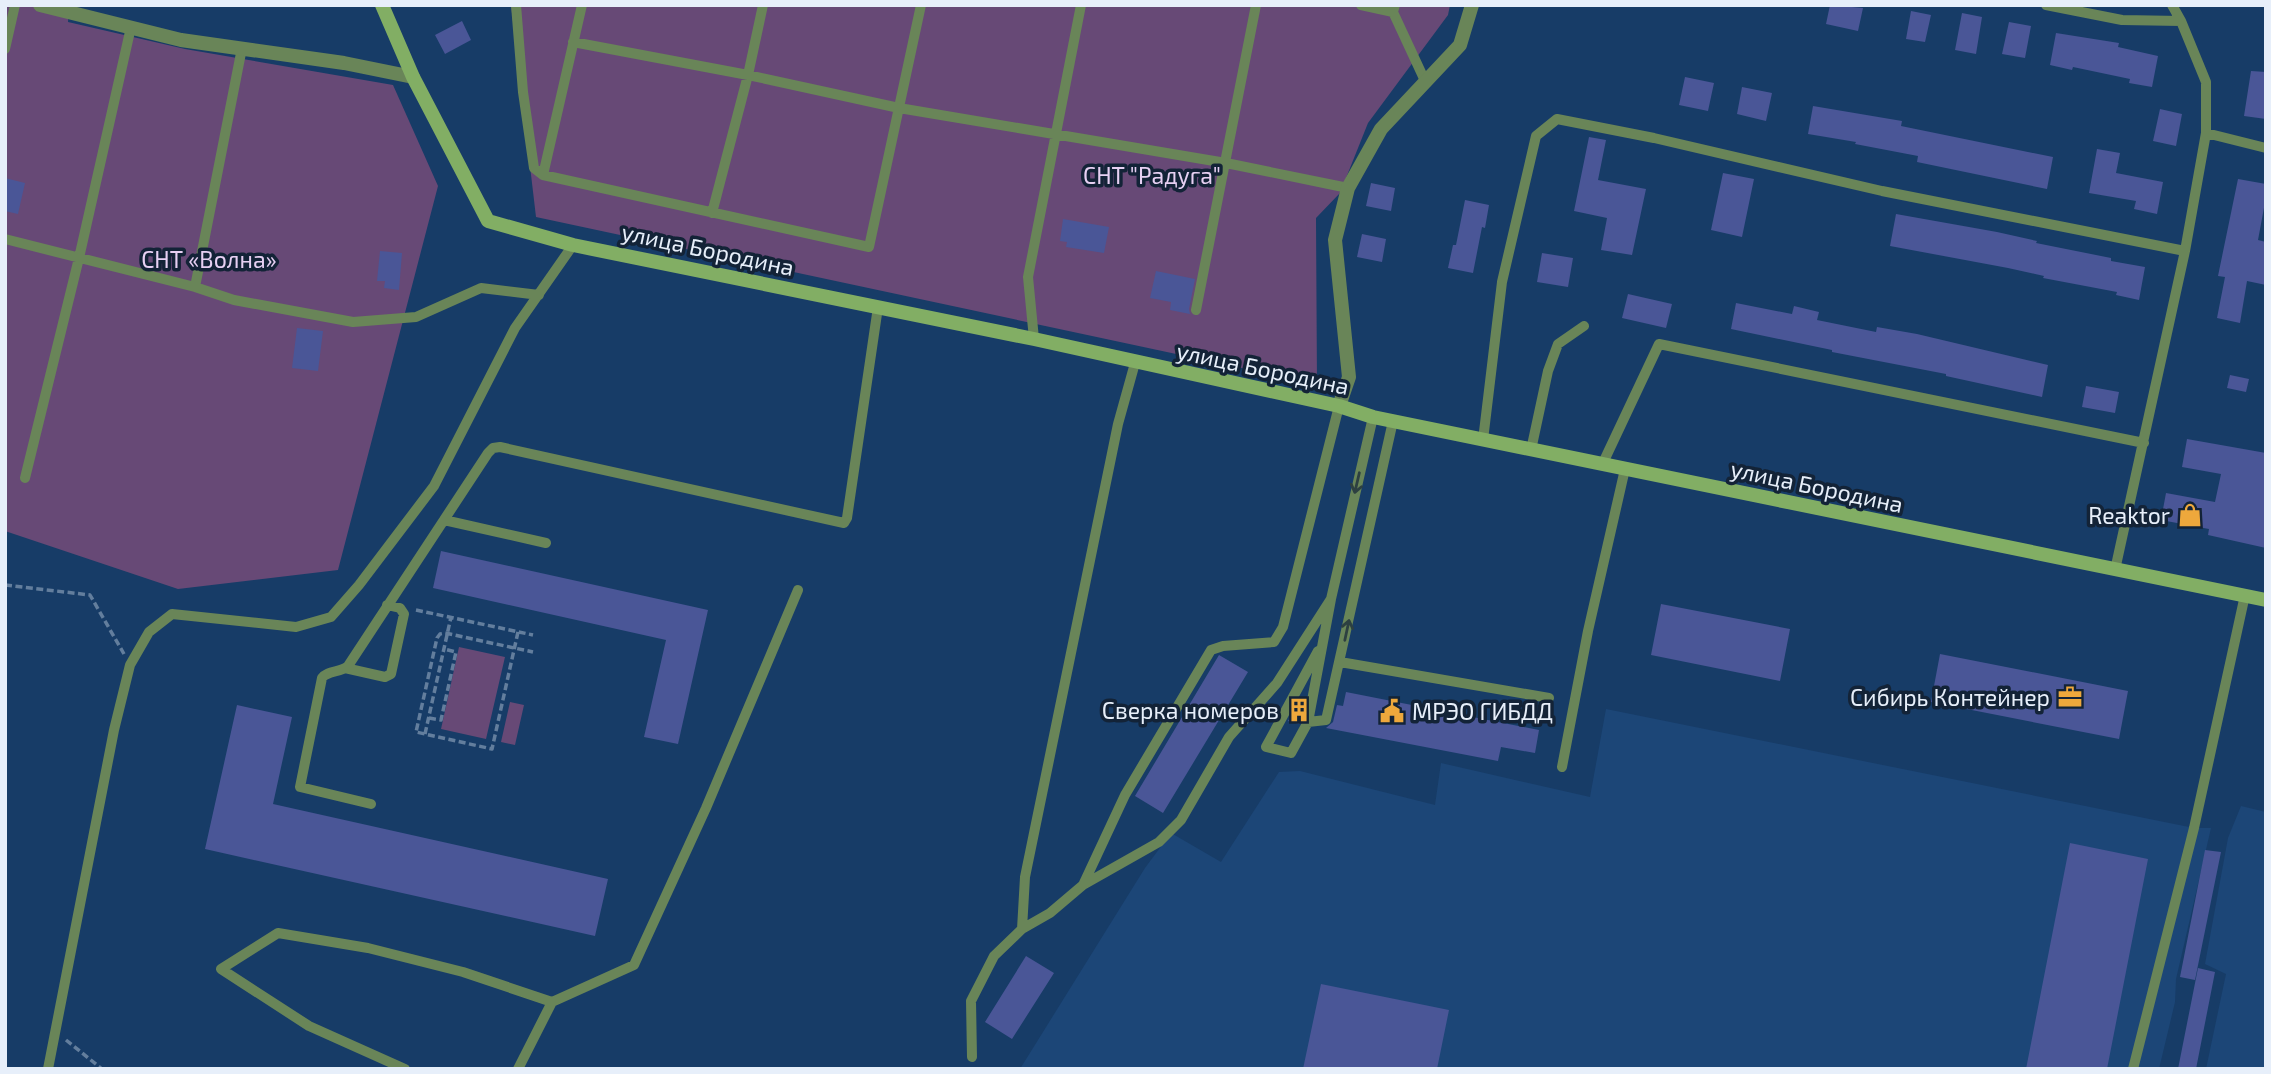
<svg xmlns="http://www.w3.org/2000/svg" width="2271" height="1074" viewBox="0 0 2271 1074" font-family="'Exo 2',sans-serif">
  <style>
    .built { fill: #1c4677 }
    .green { fill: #674976 }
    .building { fill: #4a5697 }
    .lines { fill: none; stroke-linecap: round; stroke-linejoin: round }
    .path { stroke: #637e9d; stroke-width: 3.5; stroke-dasharray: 7 3.5; stroke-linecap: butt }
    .lane { stroke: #698558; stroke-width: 10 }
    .street { stroke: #698558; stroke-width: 14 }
    .secondary { stroke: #82ae64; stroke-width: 14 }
    .oneway { stroke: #2d4041 }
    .labels { text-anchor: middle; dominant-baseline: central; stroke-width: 7; stroke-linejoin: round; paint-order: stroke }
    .park-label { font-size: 23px; fill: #e7d0f3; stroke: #132337 }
    .street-label { font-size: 23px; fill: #e7effa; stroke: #132337 }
    .poi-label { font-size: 23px; fill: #e7effa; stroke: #132337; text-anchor: end }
  </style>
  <rect width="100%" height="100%" fill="#173c67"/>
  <path class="built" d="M1606,709L2194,828H2211L2176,979L2175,1002L2159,1069H1020L1145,868L1171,833L1221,862L1279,772L1300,771L1435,805L1441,763L1590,797Z
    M2241,806L2266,812V1069H2206L2226,974L2205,964L2228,838Z"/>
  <path class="green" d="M5,5H69L68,22L185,49L393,85L438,186L338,570L178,589L5,531Z
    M511,5H1450L1448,15L1368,123L1340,193L1316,218L1317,384L536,217Z
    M459,647L505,657L486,739L441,729Z
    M510,702L524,705L515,745L501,742Z"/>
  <path class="building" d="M1830,5L1863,8L1858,31L1826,24Z
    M1911,11L1931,15L1925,42L1906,39Z
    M1962,13L1982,17L1976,54L1955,50Z
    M462,21L471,40L445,54L435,35Z
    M2009,22L2031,26L2025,58L2002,54Z
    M2056,33L2119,43L2118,47L2158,56L2152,87L2129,83L2130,79L2073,67L2072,70L2050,65Z
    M2251,71L2266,72V119L2244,116Z
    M1685,77L1714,83L1708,111L1679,105Z
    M1742,87L1772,93L1766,121L1737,114Z
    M1813,106L1902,121L1901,126L2053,157L2047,189L1917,162L1918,156L1855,144L1856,142L1808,134Z
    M2160,109L2182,114L2176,146L2153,141Z
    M1589,137L1606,140L1598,180L1646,189L1632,255L1601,250L1607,218L1574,211Z
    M2097,149L2120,153L2116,173L2163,182L2157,214L2134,209L2136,201L2089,193Z
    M1723,173L1754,179L1742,237L1711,230Z
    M5,178L25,183L18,214L5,211Z
    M2238,179L2266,184V197L2258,240L2266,242V285L2247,281L2240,323L2217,318L2225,277L2218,276Z
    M1371,183L1395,188L1391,211L1366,206Z
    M1465,200L1489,205L1485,228L1482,227L1473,273L1448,268L1453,245H1456Z
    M1896,214L1997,232L2037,241L2036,243L2111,258V261L2145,267L2139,300L2116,295L2117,292L2043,278L2044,276L2008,268L1890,246Z
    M1063,219L1109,227L1104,253L1066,247L1067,242L1060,241Z
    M1362,234L1386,239L1382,262L1357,257Z
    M380,251L402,253L399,290L384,288L385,281H377Z
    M1542,253L1573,258L1568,287L1537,282Z
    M1156,271L1195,279L1189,309L1190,314L1170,310L1171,302L1150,298Z
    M1628,294L1672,304L1666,328L1622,318Z
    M1736,303L1792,314L1794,306L1819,312L1817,320L1876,332L1877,327L1917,334L2048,365L2042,397L1946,376V374L1832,352V350L1731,329Z
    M297,328L323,331L318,371L292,368Z
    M2230,375L2249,379L2246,392L2227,388Z
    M2086,386L2119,392L2115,413L2082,407Z
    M2187,439L2266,453V548L2208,535L2209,529L2161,520L2166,493L2215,502L2221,474L2182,467Z
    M441,551L708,610L678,744L644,737L666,640L433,588Z
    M1661,604L1790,629L1780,681L1651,655Z
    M1940,654L2128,691L2119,739L1931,702Z
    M1219,655L1248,672L1163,813L1135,796Z
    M1346,692L1539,730L1535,753L1501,747L1498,761L1326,728L1333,722L1337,705L1343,706Z
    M1302,697L1305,698L1301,719L1299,724L1288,721Z
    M237,705L292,717L273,804L608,879L595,936L205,849Z
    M2070,843L2148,859L2107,1069H2026Z
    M2205,850L2221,852L2195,980L2180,977Z
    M1026,956L1054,973L1012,1039L985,1022Z
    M2198,968L2215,972L2196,1069H2178Z
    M1321,984L1449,1010L1437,1069H1303Z"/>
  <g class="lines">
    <path class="path" d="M5,585L90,595L124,654
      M416,610L533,635
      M518,632L492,749L416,732L437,638L440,634L445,633L533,652
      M429,718L441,720L456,652L444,649
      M425,734L451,617
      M66,1040L102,1069"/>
    <path class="lane" d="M516,5L523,92L534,168L543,175L869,247L921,5
      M1361,5L1393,12
      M1395,5L1393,12L1426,83
      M2046,5L2122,20L2181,21
      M573,42L748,75L899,108L1226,163L1348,188
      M5,49L15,5
      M2206,133L2266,148
      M543,175L582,5
      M712,213L748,75L763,5
      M5,239L195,287L234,300L353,322L416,317L481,288L539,295
      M195,287L242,48
      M1196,310L1256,5
      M1034,339L1028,277L1081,5
      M1373,417L1331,599L1308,722L1326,720L1393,421
      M1483,440L1502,282L1536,136L1557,119L1654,138L1882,191L2185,251
      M1531,450L1548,371L1558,344L1584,326
      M1602,465L1659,344L2144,443
      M25,478L79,258L131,27
      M444,520L546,543
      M2115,570L2185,251L2206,133V82L2181,21L2172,5
      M1331,599L1277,683L1229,737L1181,820L1159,842L1083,885L1125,795L1211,650L1223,646L1274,642L1283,627L1339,406
      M1340,662L1549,698
      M345,668L385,677L391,674L404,614L400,608L387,605
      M1308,722L1291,753L1266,747L1318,651
      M1562,767L1588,631L1625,469
      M371,804L300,787L322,678C328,670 340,673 348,666L488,453L493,448L500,447L844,523L847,518L878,307
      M1022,929L1050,913L1083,885
      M972,1057L971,1001L994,956L1022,929L1025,877L1118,424L1135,363
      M48,1069L114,730L130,665L149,632L172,614L296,627L331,617L359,585L434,486L515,328L573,245
      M405,1069L309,1026L221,969L278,933L368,948L463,972L552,1002
      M518,1069L552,1002L634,965L706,808L798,590
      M2133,1069L2194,828L2245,595"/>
    <path class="street" d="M40,5L181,40L344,63L413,77
      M1339,406L1349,377L1335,240L1348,188L1381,129L1460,45L1472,5"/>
    <path class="secondary" d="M382,5L413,77L488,221L573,245L1034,339L1339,406L1373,417L2266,600"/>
  </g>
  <defs><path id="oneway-shaft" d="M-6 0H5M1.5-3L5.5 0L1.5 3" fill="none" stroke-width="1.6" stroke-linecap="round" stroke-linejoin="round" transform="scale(1.75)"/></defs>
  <g class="oneway">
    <use href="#oneway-shaft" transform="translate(1357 483) rotate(103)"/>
    <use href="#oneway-shaft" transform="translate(1347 630) rotate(-78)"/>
  </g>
  <defs>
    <g id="shop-bare" transform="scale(1.89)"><path d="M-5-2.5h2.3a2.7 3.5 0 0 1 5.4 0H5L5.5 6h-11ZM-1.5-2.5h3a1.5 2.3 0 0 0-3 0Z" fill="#eea83c" stroke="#132337" stroke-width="2.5" paint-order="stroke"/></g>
    <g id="office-bare" transform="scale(1.89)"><path d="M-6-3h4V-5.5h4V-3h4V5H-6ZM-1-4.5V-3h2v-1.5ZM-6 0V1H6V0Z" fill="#eea83c" stroke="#132337" stroke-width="2.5" paint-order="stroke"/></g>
    <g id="building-bare" transform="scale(1.89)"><path d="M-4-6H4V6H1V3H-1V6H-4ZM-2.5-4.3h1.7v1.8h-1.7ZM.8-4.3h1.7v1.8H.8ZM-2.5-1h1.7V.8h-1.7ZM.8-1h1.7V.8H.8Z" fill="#eea83c" stroke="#132337" stroke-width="2.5" paint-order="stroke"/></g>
    <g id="civic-bare" transform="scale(1.89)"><path d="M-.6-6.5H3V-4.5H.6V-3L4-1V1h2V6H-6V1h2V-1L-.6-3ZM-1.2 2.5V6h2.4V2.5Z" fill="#eea83c" stroke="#132337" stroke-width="2.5" paint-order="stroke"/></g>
  </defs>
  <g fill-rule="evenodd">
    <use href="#shop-bare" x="2190" y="515"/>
    <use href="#office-bare" x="2070" y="697"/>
    <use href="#building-bare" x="1299" y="710"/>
    <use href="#civic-bare" x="1392" y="711"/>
  </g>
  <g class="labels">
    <g class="park-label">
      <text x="1152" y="175">СНТ "Радуга"</text>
      <text x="209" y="259">СНТ «Волна»</text>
    </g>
    <g class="street-label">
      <text transform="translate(708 249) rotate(12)">улица Бородина</text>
      <text transform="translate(1263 368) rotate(12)">улица Бородина</text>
      <text transform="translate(1817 486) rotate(12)">улица Бородина</text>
    </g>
    <g class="poi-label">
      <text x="2170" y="515">Reaktor</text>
      <text x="2050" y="697">Сибирь Контейнер</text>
      <text x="1279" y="710">Сверка номеров</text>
      <text x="1412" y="711" text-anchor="start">МРЭО ГИБДД</text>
    </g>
  </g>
  <rect width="2271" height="1074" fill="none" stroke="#e7effa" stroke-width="14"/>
</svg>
